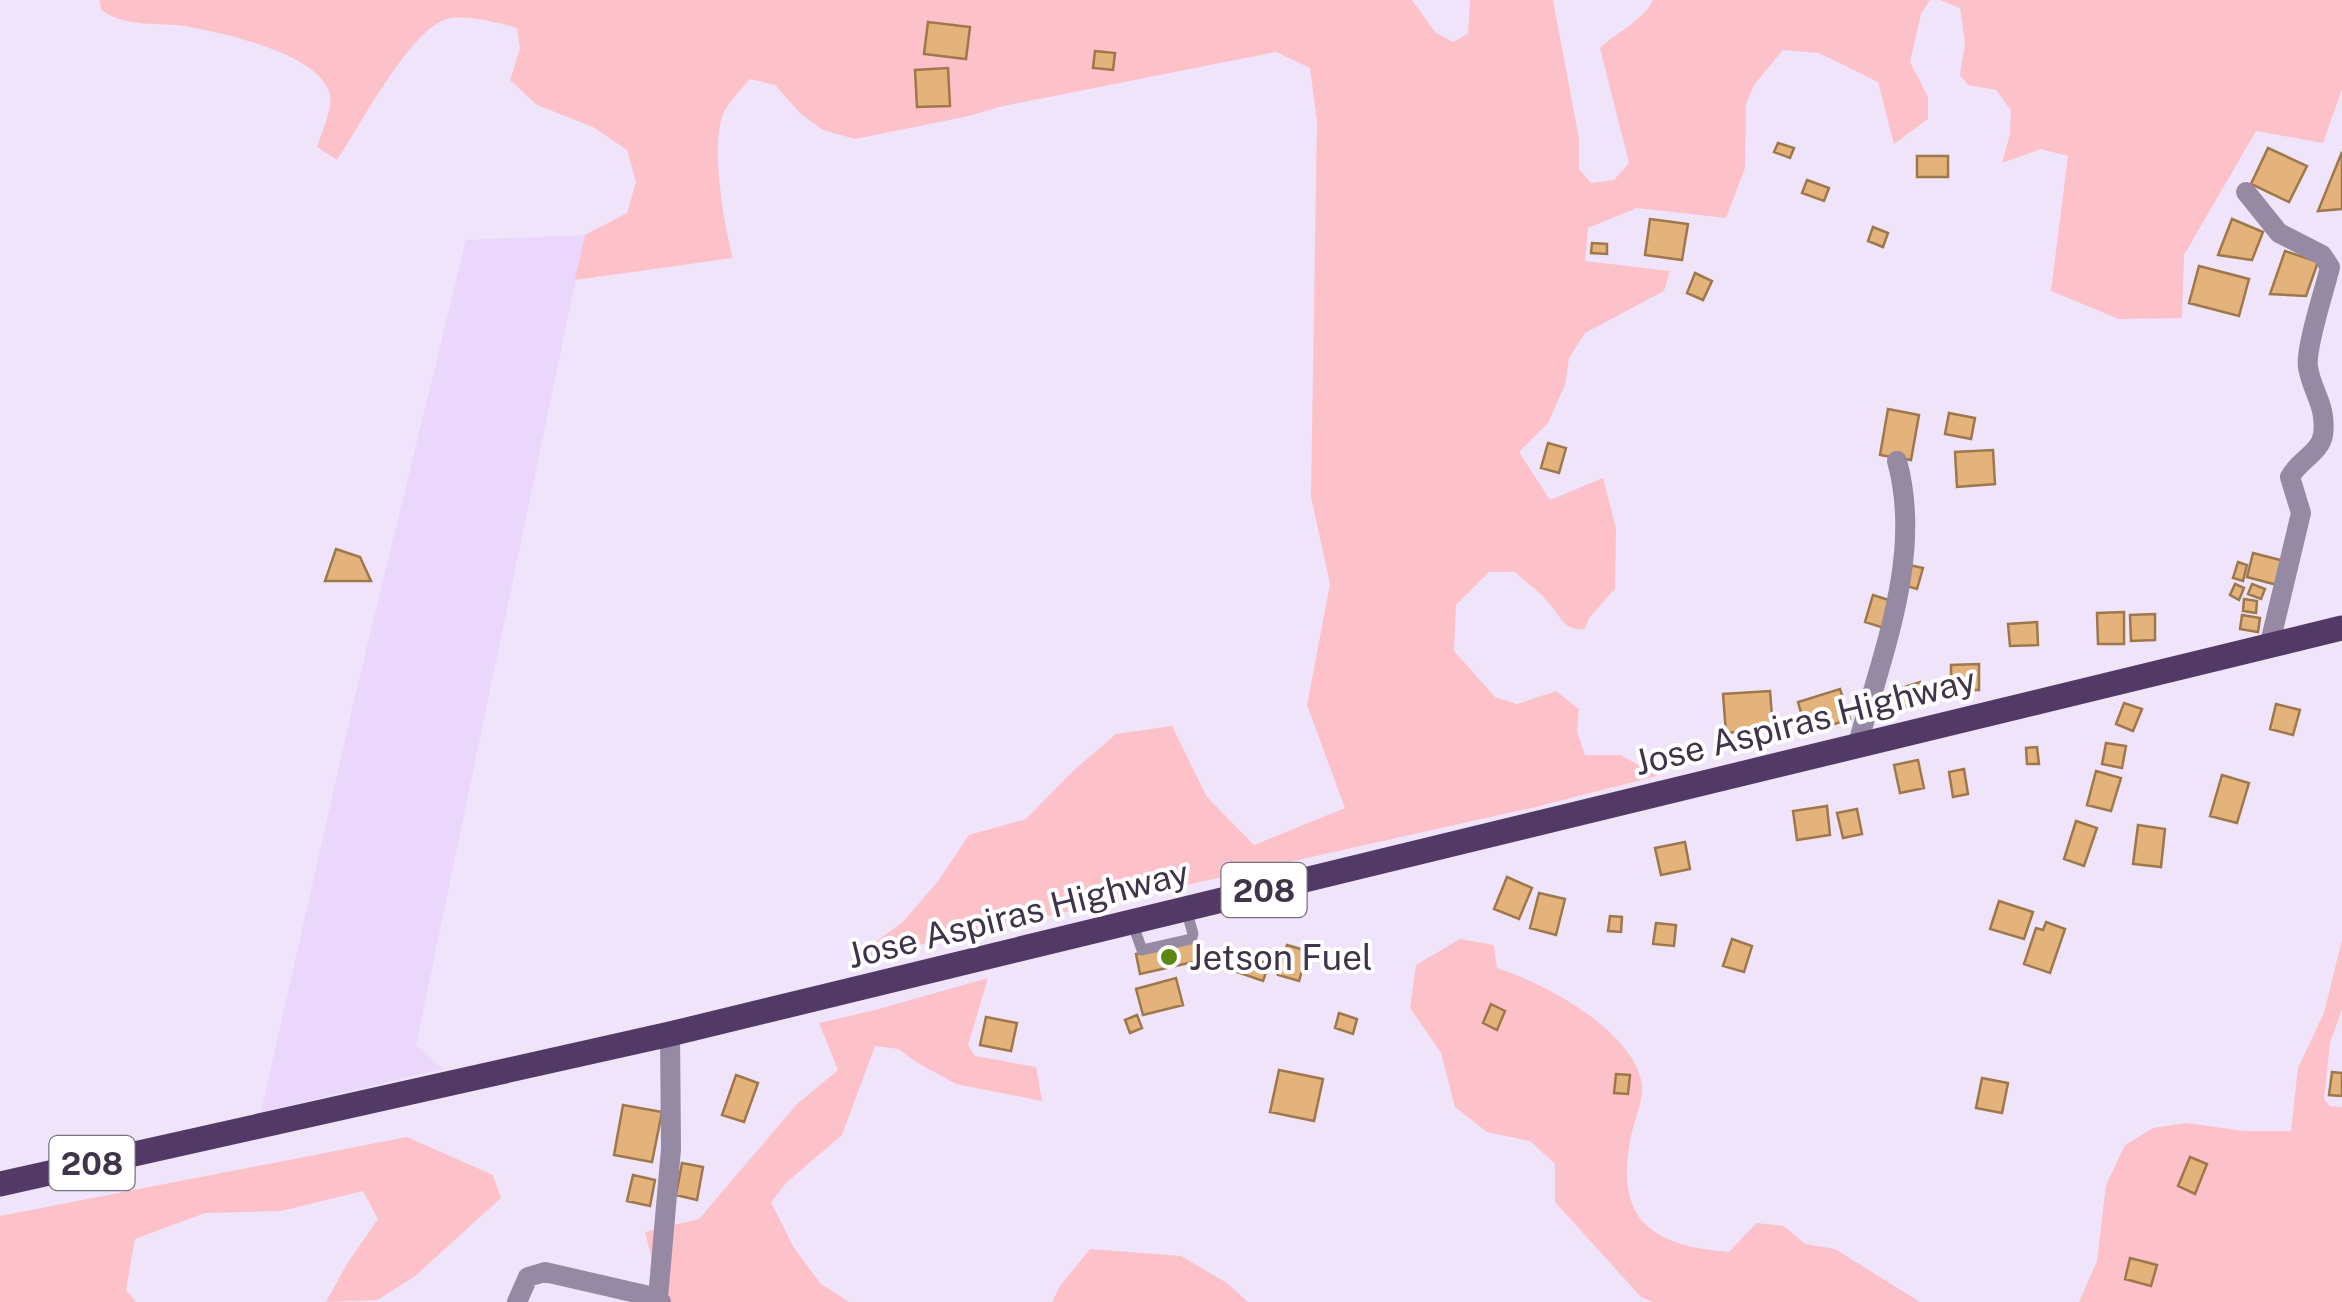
<svg xmlns="http://www.w3.org/2000/svg" width="2342" height="1302" viewBox="0 0 2342 1302" font-family="'Public Sans',sans-serif">
  <style>
    .built { fill: #ead7fb }
    .green { fill: #fdc1ca }
    .building { fill: #e4b37c; stroke: #9e774b; stroke-width: 2.5 }
    .lines { fill: none; stroke-linecap: round; stroke-linejoin: round }
    .service { stroke: #9689a3; stroke-width: 11 }
    .minor { stroke: #9689a3; stroke-width: 20 }
    .primary { stroke: #533a66; stroke-width: 25 }
    .poi-dot { fill: #5d8713; stroke: #fff; stroke-width: 4 }
    .labels { text-anchor: middle; dominant-baseline: central; stroke-width: 8; stroke-linejoin: round; paint-order: stroke }
    .shield { fill: #fff; stroke: #797180; stroke-width: 2.5 }
    .shield-label { font-size: 32px; font-weight: bold; fill: #3f3449 }
    .street-label { font-size: 35px; fill: #3f3449; stroke: #fff }
    .poi-label { font-size: 35px; fill: #3f3449; stroke: #fff; text-anchor: start }
  </style>
  <rect width="100%" height="100%" fill="#efe4f9"/>
  <path class="built" d="M585,235L416,1045L443,1069L261,1112L355,696L466,240Z"/>
  <path class="green" d="M100,0H1412L1436,33L1453,42L1468,34L1470,0H1553L1579,139V169L1591,183L1614,180L1629,163L1600,48C1618,31 1643,21 1653,0H1930L1921,14L1910,62L1928,97V119L1894,144L1878,82L1819,53L1783,50L1754,85L1746,104L1745,168L1726,218L1637,208L1588,228L1585,261L1670,271L1664,291L1585,333L1569,358L1565,385L1548,423L1519,452L1550,500L1603,478L1616,528L1615,589L1589,618L1585,629C1563,632 1560,614 1547,601C1538,590 1525,582 1515,572H1489L1456,605L1454,651L1495,697L1517,704L1556,691L1579,709L1577,731L1585,755H1621L1657,776L1531,808L851,960L904,921L938,881L969,835L1026,819L1073,771L1116,734L1172,726L1207,797L1254,845L1345,808L1307,705L1330,584L1311,497L1317,121L1310,68L1276,52L1003,106L969,116L855,139L823,130L801,114L775,85L750,79C742,89 731,99 725,110C709,138 724,226 733,258L575,280L585,235L627,213L636,182L627,150L593,127L537,105L510,80L520,49L517,28C499,23 465,14 447,19C410,29 359,128 337,160L317,147C321,133 333,109 330,95C321,54 226,34 190,27C158,21 128,29 101,10Z
    M1940,0H2342V89L2323,143L2256,131L2184,255L2182,318L2119,319L2051,291L2068,156L2041,149L2002,163L2010,134L2011,110L1996,90L1968,85L1960,75L1965,43L1960,8Z
    M1460,939L1494,945L1497,968C1544,983 1633,1030 1642,1084C1644,1098 1634,1122 1631,1136C1614,1220 1651,1246 1729,1252L1756,1223L1784,1226L1805,1244L1835,1249L1920,1302H1653L1641,1297L1555,1202V1164L1530,1141L1487,1132L1455,1107L1441,1053L1410,1008L1416,965Z
    M2342,940V1009L2330,1043L2324,1099L2330,1106L2342,1107V1302H2079L2097,1261L2106,1185L2125,1145L2153,1128L2186,1123L2244,1131H2291L2298,1068L2324,1013Z
    M988,978L968,1045L975,1056L1036,1067L1042,1101L956,1084L916,1062L899,1049L875,1046L842,1135L787,1182L771,1202L794,1248L821,1284L849,1302H663L645,1232L699,1219L797,1104L838,1070L819,1023L875,1010Z
    M407,1137L493,1175L501,1198L414,1277L377,1300L326,1302L347,1264L378,1219L363,1191L281,1211L205,1213L135,1239L126,1290L136,1302H0V1216Z
    M1090,1249L1181,1256L1227,1283L1248,1302H1052L1060,1286Z"/>
  <path class="building" d="M928,22L970,27L966,59L924,54Z
    M1095,51L1115,53L1113,70L1093,68Z
    M948,68L950,106L917,107L915,70Z
    M1778,143L1794,148L1790,158L1774,152Z
    M2268,148L2307,166L2289,202L2251,184Z
    M2342,152V209L2318,211Z
    M1917,156H1948V177H1917Z
    M1807,180L1829,188L1824,201L1802,193Z
    M1650,219L1688,224L1682,260L1645,255Z
    M2232,219L2263,232L2252,260L2218,255Z
    M1873,227L1888,233L1883,247L1868,241Z
    M1592,243L1607,244V254L1591,253Z
    M2285,251L2318,262L2306,296L2270,294Z
    M2199,266L2249,279L2239,316L2189,303Z
    M1695,273L1712,281L1703,300L1687,293Z
    M1888,409L1919,415L1911,460L1880,455Z
    M1949,413L1975,418L1971,439L1945,434Z
    M1548,443L1566,448L1559,473L1541,468Z
    M1993,450L1995,484L1957,487L1955,452Z
    M336,549L360,557L371,581H325Z
    M2253,553L2284,561L2277,585L2247,577Z
    M2238,562L2247,565L2243,581L2233,578Z
    M1909,565L1923,568L1917,589L1903,585Z
    M2235,584L2244,588L2239,600L2230,595Z
    M2252,584L2265,589L2261,599L2248,594Z
    M1873,595L1892,601L1884,628L1865,622Z
    M2244,599L2257,601L2256,613L2243,611Z
    M2124,612V644H2098L2097,613Z
    M2155,614V640L2131,641L2130,615Z
    M2242,615L2260,618L2258,632L2240,629Z
    M2037,622L2038,645L2010,646L2008,624Z
    M1979,664V690H1951V665Z
    M1920,682L1926,700L1892,711L1886,693Z
    M1840,689L1850,719L1807,733L1798,702Z
    M1770,691L1773,729L1726,733L1723,694Z
    M2124,703L2142,709L2133,731L2116,724Z
    M2276,704L2300,710L2293,735L2270,729Z
    M2106,743L2126,746L2122,768L2102,764Z
    M2037,747L2039,764H2027L2026,748Z
    M1918,760L1924,788L1900,793L1894,765Z
    M1964,769L1968,794L1953,797L1949,772Z
    M2096,771L2121,778L2111,811L2087,805Z
    M2222,775L2249,783L2237,823L2210,816Z
    M1827,806L1830,835L1797,840L1793,811Z
    M1857,809L1862,834L1843,838L1837,813Z
    M2076,821L2097,828L2084,866L2064,859Z
    M2138,825L2165,829L2161,867L2133,864Z
    M1685,842L1690,869L1661,875L1655,848Z
    M1507,877L1532,888L1519,919L1494,909Z
    M1539,893L1565,899L1556,935L1530,928Z
    M1999,901L2033,912L2024,939L1990,929Z
    M1610,916L1622,917L1621,932L1608,931Z
    M2046,922L2065,929L2050,973L2024,964L2036,928L2043,930Z
    M1656,923L1676,925L1674,946L1653,944Z
    M1732,939L1752,946L1744,972L1723,966Z
    M1197,941L1202,960L1140,974L1136,954Z
    M1287,945L1308,951L1299,981L1278,975Z
    M1243,955L1269,964L1263,981L1237,972Z
    M1176,978L1183,1005L1143,1015L1136,989Z
    M1491,1004L1505,1011L1497,1030L1483,1023Z
    M1339,1013L1357,1019L1353,1034L1335,1028Z
    M1137,1015L1142,1028L1130,1033L1125,1020Z
    M986,1017L1017,1023L1011,1051L980,1045Z
    M1279,1070L1323,1079L1314,1121L1270,1112Z
    M2332,1072L2342,1073V1096L2329,1095Z
    M1616,1074L1630,1075L1628,1094L1614,1093Z
    M736,1075L758,1083L744,1122L722,1115Z
    M1982,1078L2008,1083L2002,1113L1976,1108Z
    M623,1105L662,1112L652,1162L614,1155Z
    M2190,1157L2207,1164L2195,1194L2178,1186Z
    M682,1163L703,1167L697,1200L676,1195Z
    M633,1175L655,1180L650,1206L627,1201Z
    M2130,1258L2157,1265L2151,1286L2125,1279Z"/>
  <g class="lines">
    <path class="service" d="M1132,922L1142,950L1191,939L1193,934L1186,909"/>
    <path class="minor" d="M2246,192L2279,233L2322,255L2330,267C2325,289 2305,348 2308,367C2312,393 2327,405 2323,435C2320,453 2298,461 2290,477L2301,513L2269,647
      M1858,744C1882,653 1923,555 1897,461
      M658,1298L671,1149L670,1034
      M517,1302L528,1277L545,1272L658,1298L661,1302"/>
    <path class="primary" d="M0,1184L670,1034L2342,628"/>
  </g>
  <circle class="poi-dot" cx="1169" cy="957" r="10"/>
  <g class="labels">
    <g class="shield">
      <rect x="1221.5" y="863" width="85" height="54" rx="8"/>
      <rect x="49.5" y="1136" width="85" height="54" rx="8"/>
    </g>
    <g class="shield-label">
      <text x="1264" y="890">208</text>
      <text x="92" y="1163">208</text>
    </g>
    <g class="street-label">
      <text transform="translate(1805 721) rotate(-14)">Jose Aspiras Highway</text>
      <text transform="translate(1018 914) rotate(-14)">Jose Aspiras Highway</text>
    </g>
    <g class="poi-label">
      <text x="1189" y="957">Jetson Fuel</text>
    </g>
  </g>
</svg>
